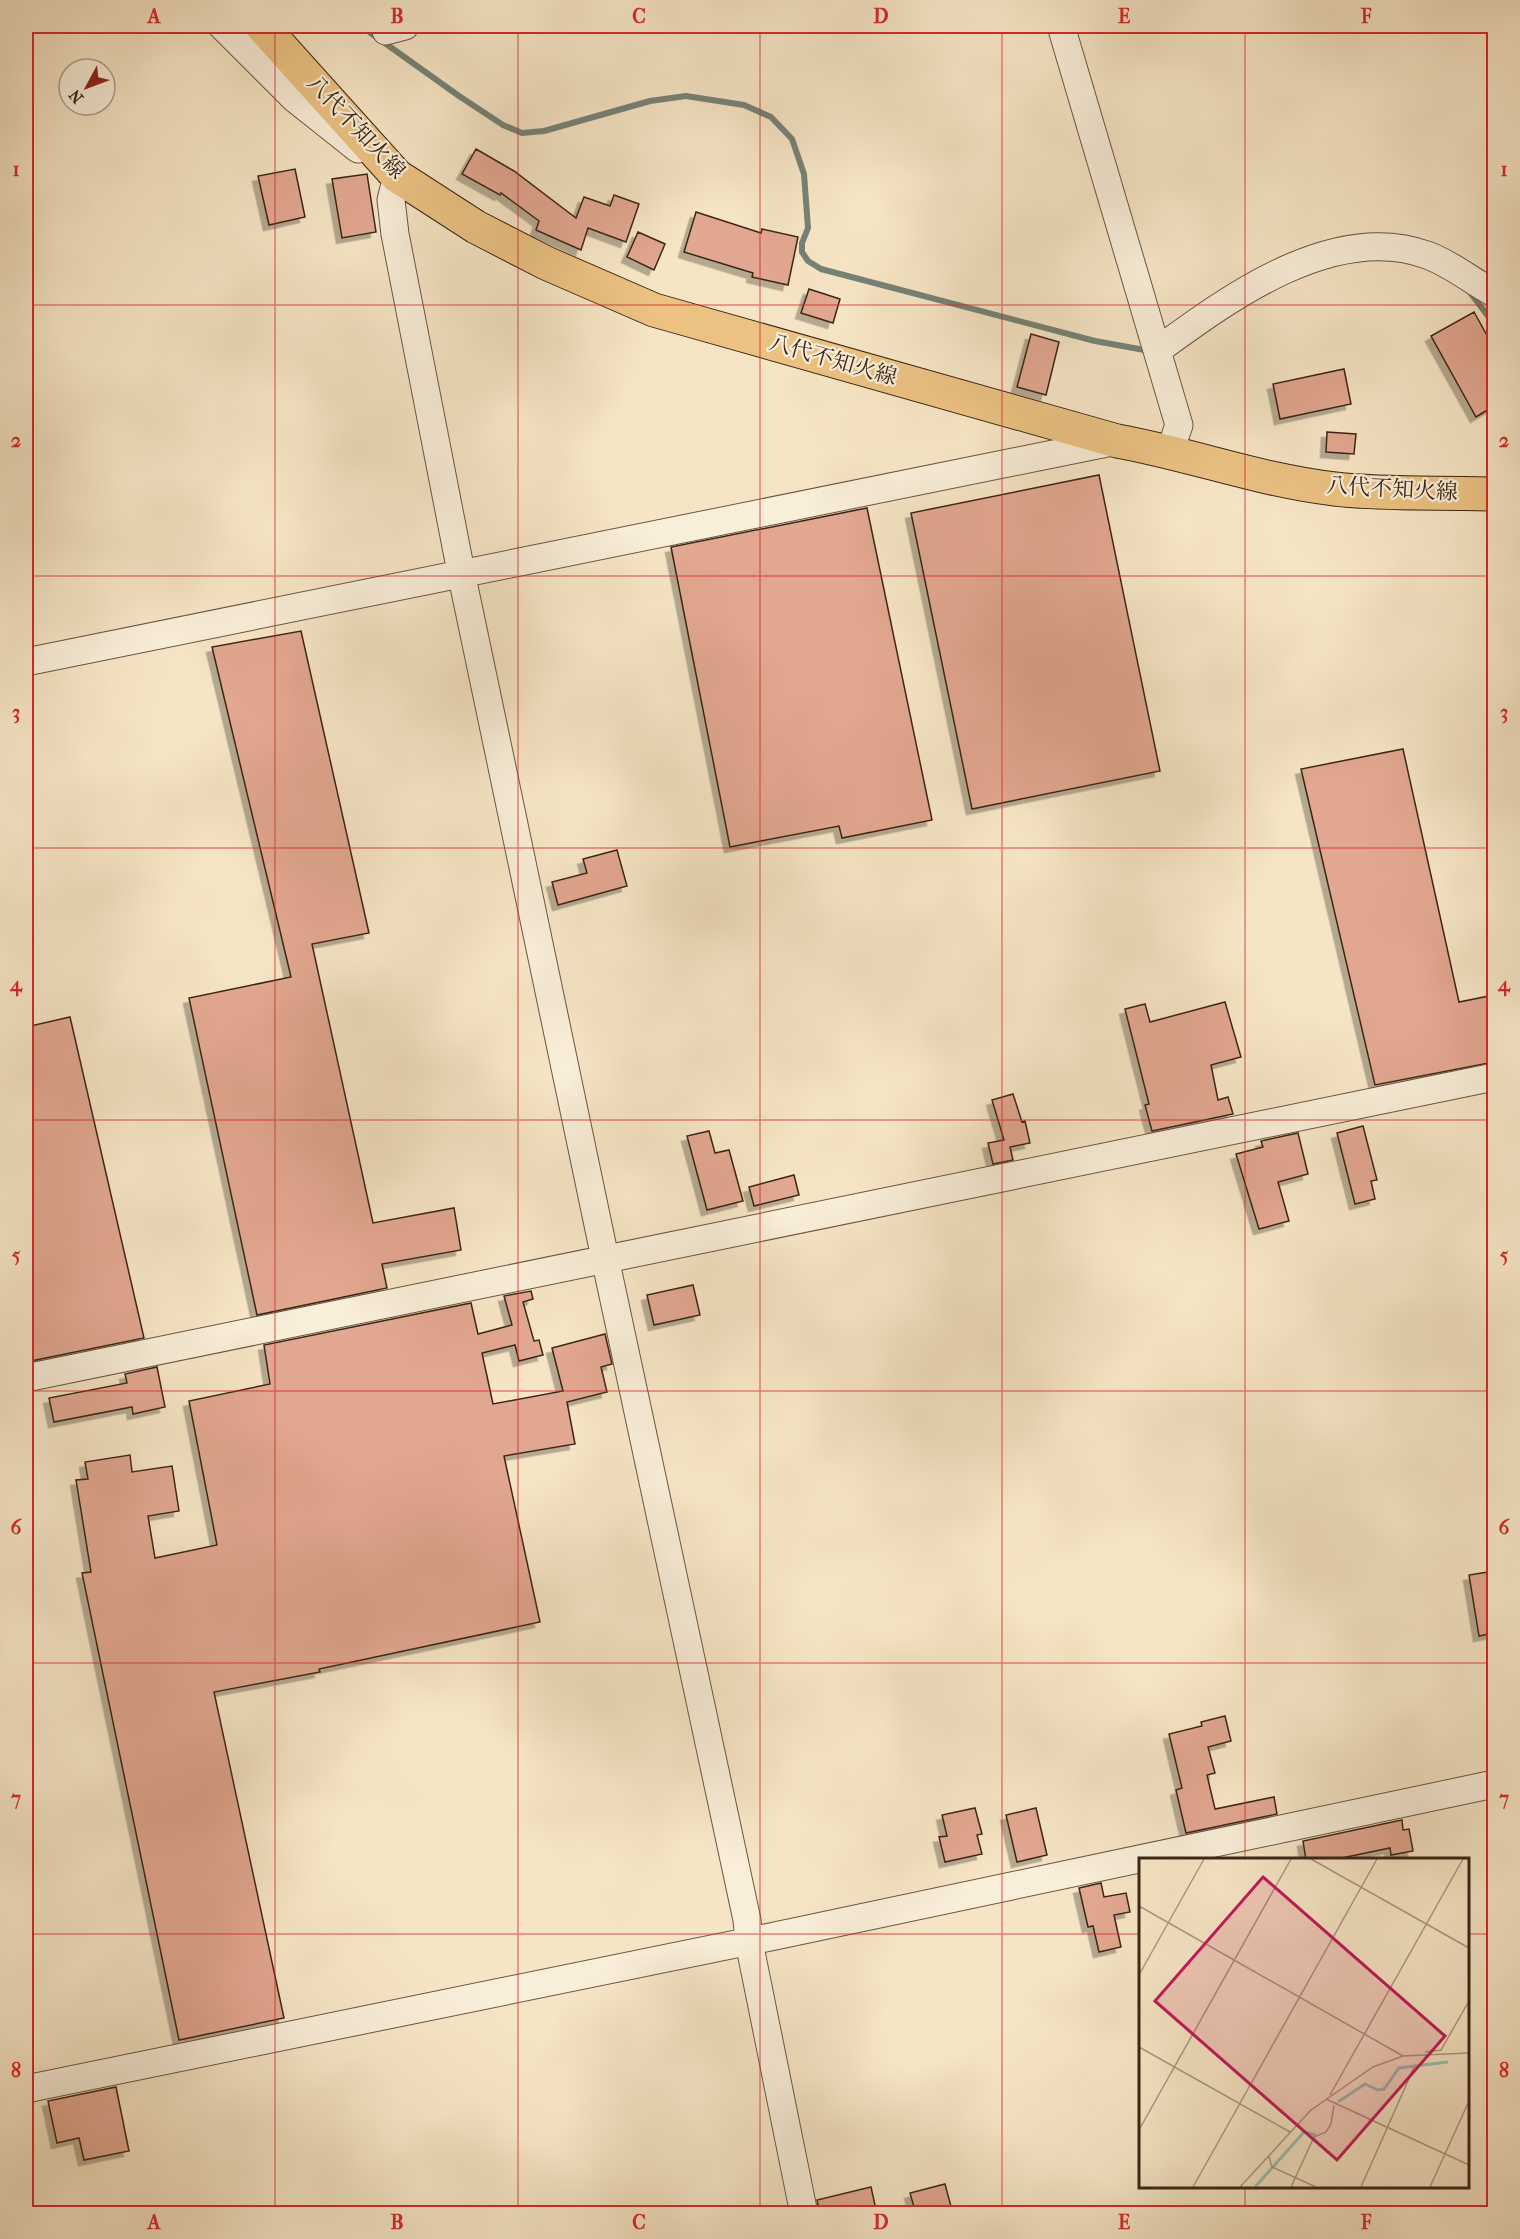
<svg xmlns="http://www.w3.org/2000/svg" width="1520" height="2239" viewBox="0 0 1520 2239" font-family="'IM FELL French Canon','Noto Serif JP',serif">
  <style>
    .lines { fill: none; stroke-linecap: round; stroke-linejoin: round }
    .stream { stroke: #768276; stroke-width: 6 }
    .building { fill: #e2a790; stroke: #3b2615; stroke-width: 1.5; filter: url(#shadow) }
    .minor-casing { stroke: #6a5641; stroke-width: 29 }
    .major-casing { stroke: #3b2615; stroke-width: 35 }
    .minor { stroke: #f9eed9; stroke-width: 27 }
    .major { stroke: #ebc282; stroke-width: 33 }
    .grid { fill: none; stroke: #d62828; stroke-width: 1.5; stroke-opacity: 0.55 }
    .labels { text-anchor: middle; dominant-baseline: central; stroke-width: 4.5; stroke-linejoin: round; paint-order: stroke }
    .street-label { font-size: 22px; fill: #3b2615; stroke: #f9eed9 }
    .inset-river { fill: none; stroke: #9dbfb7; stroke-width: 3 }
    .inset-road { fill: none; stroke: #ab997f; stroke-width: 1.5 }
    .view { fill: #c2185b; fill-opacity: 0.15; stroke: #c2185b; stroke-width: 3 }
    .inset-edge { fill: none; stroke: #3b2615; stroke-width: 3 }
    .neatline { fill: none; stroke: #d62828; stroke-width: 2 }
    .grid-label { font-size: 20px; text-anchor: middle; font-weight: bold; fill: #d62828 }
  </style>
  <defs>
    <filter id="shadow"><feDropShadow dx="-5.5" dy="5.5" stdDeviation="0" flood-color="#0004"/></filter>
  </defs>
  <rect width="100%" height="100%" fill="#f6e5c5"/>
  <filter id="stains"><feTurbulence type="fractalNoise" baseFrequency=".00333" numOctaves="4"/><feColorMatrix values="0 0 0 0 .2 0 0 0 0 .09 0 0 0 0 .02 0 0 0 .5 -.17"/></filter>
  <radialGradient id="worn" r=".72"><stop offset=".6" stop-color="#630" stop-opacity="0"/><stop offset="1" stop-color="#630" stop-opacity=".3"/></radialGradient>
  <g class="lines">
    <path class="stream" d="M361,26L459,96L503,125L522,133L544,131L650,101L686,96L744,105L771,117L792,139L804,174L808,228L802,243V252L808,261L821,269L1095,341L1150,351
      M1469,291L1494,324"/>
  </g>
  <path class="building" d="M476,149L514,171L576,218L584,197L610,206L614,195L639,204L626,242L588,228L581,250L536,230L539,221L501,193L500,195L462,174Z
    M295,169L305,217L269,225L258,176Z
    M367,174L376,232L342,238L332,179Z
    M696,212L761,233L762,229L798,237L788,285L752,277L753,273L684,252Z
    M638,232L665,244L654,270L627,257Z
    M809,289L840,299L833,323L801,313Z
    M1474,312L1494,348V406L1476,417L1431,336Z
    M1031,334L1059,342L1046,395L1017,387Z
    M1344,369L1351,404L1280,419L1273,384Z
    M1327,432L1356,434L1354,454L1326,452Z
    M1099,475L1160,771L972,809L911,513Z
    M867,508L932,820L842,838L839,826L730,847L671,547Z
    M301,631L369,933L312,944L373,1223L454,1208L461,1250L382,1264L387,1288L257,1315L189,998L291,977L212,647Z
    M1403,749L1459,1002L1494,995V1062L1375,1085L1301,769Z
    M617,850L627,886L558,905L552,882L587,873L583,859Z
    M1225,1002L1241,1057L1211,1065L1218,1100L1228,1097L1233,1114L1152,1131L1145,1105L1149,1104L1125,1009L1145,1004L1150,1022Z
    M70,1017L144,1338L26,1362V1027Z
    M1013,1094L1022,1122L1025,1121L1030,1143L1010,1147L1013,1160L993,1164L988,1143L1004,1140L992,1100Z
    M1363,1126L1377,1180L1371,1181L1375,1199L1355,1204L1337,1133Z
    M709,1131L715,1153L729,1150L743,1201L707,1210L687,1136Z
    M1298,1133L1308,1174L1278,1182L1289,1221L1259,1229L1236,1154L1263,1147L1261,1141Z
    M794,1175L799,1195L754,1206L749,1187Z
    M693,1285L700,1315L654,1325L647,1295Z
    M531,1291L533,1299L523,1302L534,1341L539,1340L543,1355L519,1361L515,1345L482,1353L493,1404L563,1391L552,1348L605,1334L612,1364L601,1367L607,1392L567,1402L575,1444L504,1456L540,1622L319,1669L320,1672L214,1692L284,2018L179,2040L82,1573L91,1572L76,1480L88,1479L85,1462L130,1455L132,1472L172,1466L179,1511L148,1516L155,1558L217,1545L189,1401L270,1384L264,1345L471,1303L478,1334L512,1325L504,1296Z
    M157,1367L165,1407L133,1414L132,1407L54,1422L49,1398L127,1383L125,1374Z
    M1494,1571V1633L1479,1636L1469,1575Z
    M1225,1716L1231,1741L1208,1747L1215,1773L1207,1775L1215,1809L1274,1797L1277,1814L1186,1833L1176,1790L1182,1788L1169,1734L1202,1726L1201,1722Z
    M975,1808L982,1834L977,1835L982,1854L945,1862L939,1837L947,1836L942,1815Z
    M1036,1808L1047,1855L1017,1862L1006,1815Z
    M1402,1820L1403,1830L1409,1829L1413,1851L1391,1855L1390,1848L1332,1860H1306L1303,1841Z
    M1101,1883L1104,1897L1126,1893L1130,1912L1114,1915L1121,1947L1099,1952L1093,1926L1088,1927L1079,1888Z
    M116,2087L129,2151L84,2160L79,2138L57,2143L48,2101Z
    M945,2184L953,2214H916L910,2193Z
    M871,2187L877,2214H820L817,2200Z"/>
  <g class="lines">
    <g class="minor-casing">
      <path id="minor" d="M222,26L295,99L358,149
        M1061,26L1179,425L1170,451
        M386,31L405,26
        M397,176L391,200L395,234L461,572L605,1258L747,1920L749,1942L804,2214
        M1158,350C1229,298 1334,221 1427,255C1452,264 1471,281 1494,293
        M26,662L1117,441
        M26,1378L1494,1077
        M26,2089L775,1936L1494,1784"/>
    </g>
    <g class="major-casing">
      <path id="major" d="M262,26L397,176L476,227L546,263L654,310L1117,441C1190,454 1262,481 1335,489C1387,495 1442,492 1494,494"/>
    </g>
    <use href="#minor" class="minor"/>
    <use href="#major" class="major"/>
  </g>
  <path class="grid" d="M275,26V2214M518,26V2214M760,26V2214M1002,26V2214M1245,26V1860M26,305H1494M26,576H1494M26,848H1494M26,1120H1494M26,1391H1494M26,1663H1494M26,1934H1140M1468,1934H1494M1245,2186V2214"/>
  <g class="labels">
    <g class="street-label">
      <text transform="translate(356 127) rotate(47)">八代不知火線</text>
      <text transform="translate(833 360) rotate(16)">八代不知火線</text>
      <text transform="translate(1392 489) rotate(3)">八代不知火線</text>
    </g>
  </g>
  <g transform="translate(1139 1858)">
    <rect width="330" height="330" fill="#f6e5c5"/>
    <path class="inset-river" d="M199,244L226,226L239,232L245,231L260,210L309,204M116,329L165,274L177,277"/>
    <path class="inset-road" d="M172,1L330,90M0,48L264,198M0,117L65,1M0,189L151,274M286,194L302,192L330,143M191,237L324,1M187,241L330,307M0,272L152,1M130,299L133,309L177,329M54,329L238,1M101,329L172,252L234,209L264,198L330,195M152,329L175,279L187,274L192,266L195,247M222,329L276,207M291,329L330,243"/>
    <path class="view" d="M124,19L306,178L198,302L16,143Z"/>
    <rect width="330" height="330" class="inset-edge"/>
  </g>
  <rect width="1520" height="2239" fill="none" stroke="#f6e5c5" stroke-width="66"/>
  <g transform="translate(87 87) rotate(229)"><circle r="28" fill="#f9eed9" stroke="#ad9e8b" stroke-width="1.5"/>
  <path d="M0-4.5L10 22L0 15L-10 22Z" fill="#8f2418"/>
  <text y="-9" font-size="16" font-weight="bold" text-anchor="middle" fill="#3b2615">N</text>
  </g>
  <rect x="33" y="33" width="1454" height="2173" class="neatline"/>
  <g class="grid-label">
    <text x="154" y="23">A</text>
    <text x="397" y="23">B</text>
    <text x="639" y="23">C</text>
    <text x="881" y="23">D</text>
    <text x="1124" y="23">E</text>
    <text x="1366" y="23">F</text>
    <text x="16" y="176">1</text>
    <text x="1504" y="176">1</text>
    <text x="16" y="447">2</text>
    <text x="1504" y="447">2</text>
    <text x="16" y="719">3</text>
    <text x="1504" y="719">3</text>
    <text x="16" y="991">4</text>
    <text x="1504" y="991">4</text>
    <text x="16" y="1262">5</text>
    <text x="1504" y="1262">5</text>
    <text x="16" y="1534">6</text>
    <text x="1504" y="1534">6</text>
    <text x="16" y="1805">7</text>
    <text x="1504" y="1805">7</text>
    <text x="16" y="2077">8</text>
    <text x="1504" y="2077">8</text>
    <text x="154" y="2229">A</text>
    <text x="397" y="2229">B</text>
    <text x="639" y="2229">C</text>
    <text x="881" y="2229">D</text>
    <text x="1124" y="2229">E</text>
    <text x="1366" y="2229">F</text>
  </g>
  <rect width="100%" height="100%" filter="url(#stains)"/>
  <rect width="100%" height="100%" fill="url(#worn)"/>
</svg>
